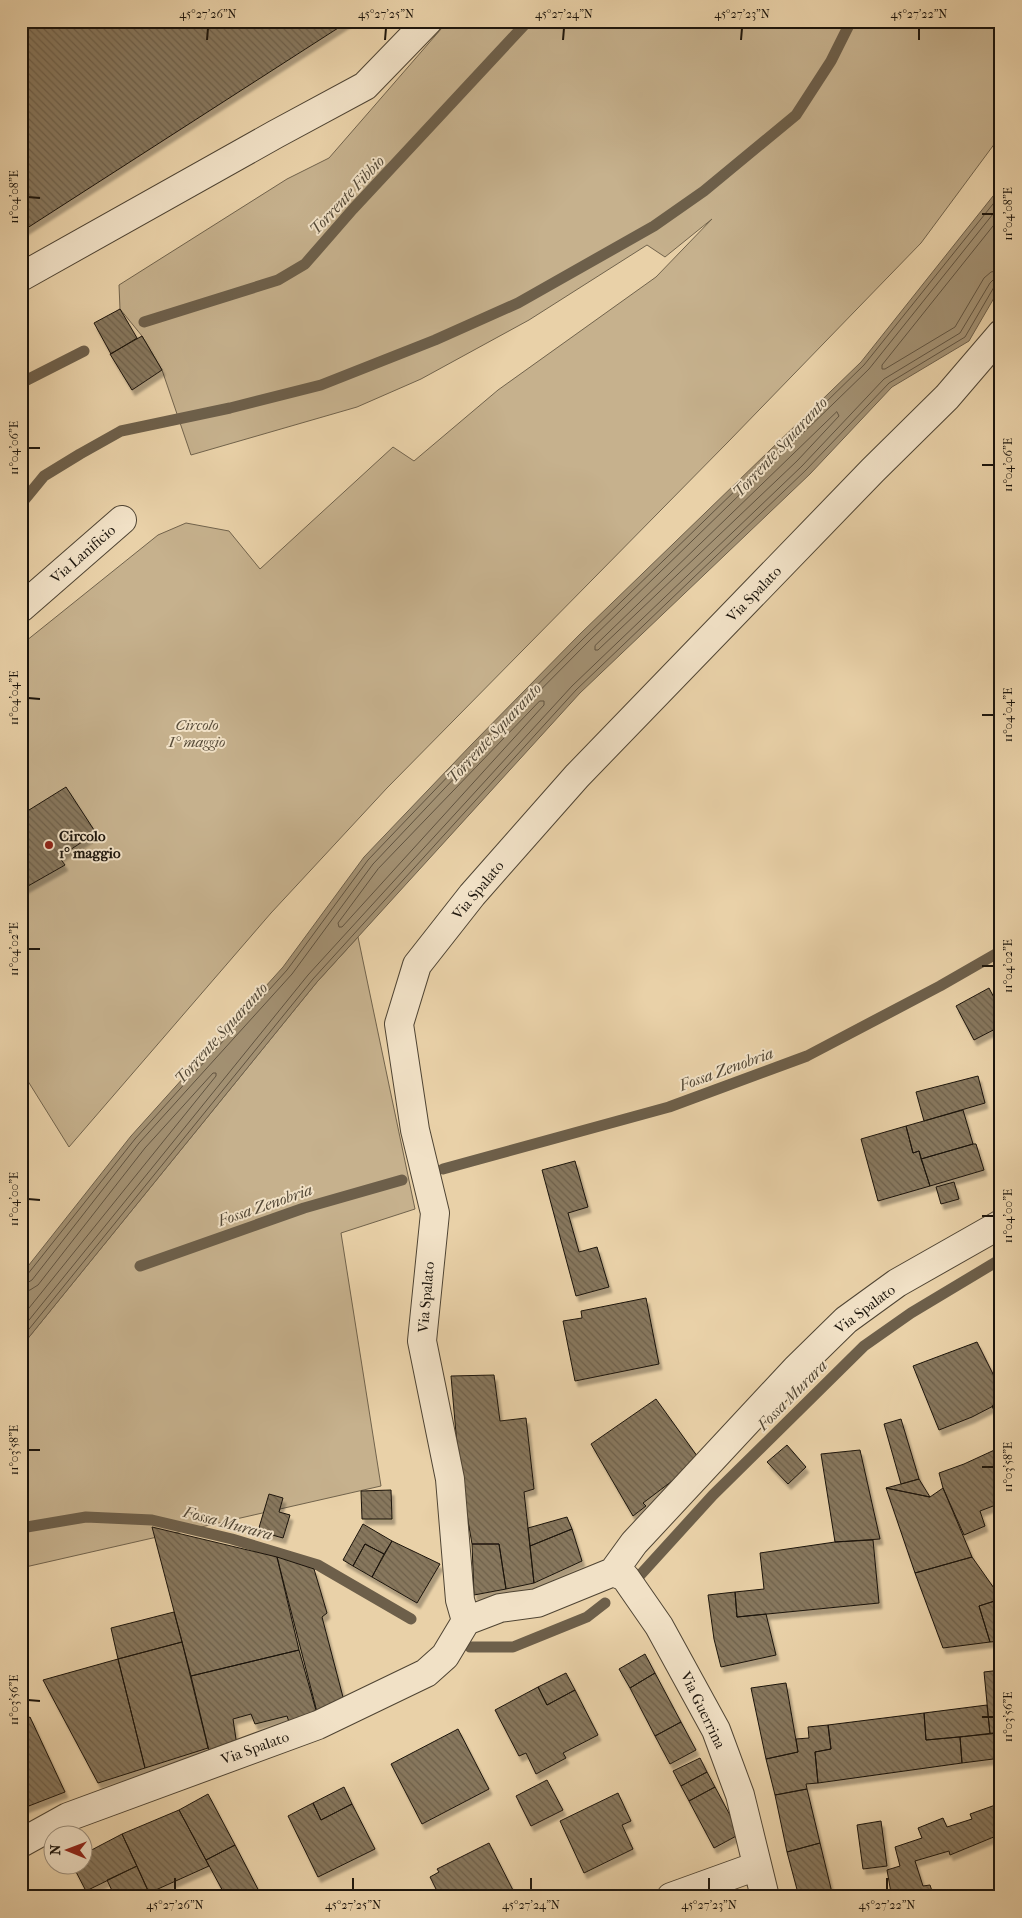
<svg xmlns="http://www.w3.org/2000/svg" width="1022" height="1918" viewBox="0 0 1022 1918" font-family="'IM FELL French Canon',serif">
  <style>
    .green { fill: #c6b18d; stroke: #71634c }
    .water { fill: #a39173; stroke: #6d5f4a }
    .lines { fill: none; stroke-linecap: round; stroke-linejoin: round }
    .shore { stroke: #605340; stroke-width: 1 }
    .stream { stroke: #6d5f4a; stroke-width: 11 }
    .building { fill: url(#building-back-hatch); stroke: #1c150c; filter: url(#shadow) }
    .minor-casing { stroke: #4f4433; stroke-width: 30 }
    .minor { stroke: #f1e1c6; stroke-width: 28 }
    .ticks { fill: none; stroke: #1c150c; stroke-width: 2 }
    .poi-dot { fill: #8f2418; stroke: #f1e1c6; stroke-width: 2 }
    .labels { text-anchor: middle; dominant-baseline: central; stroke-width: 4; stroke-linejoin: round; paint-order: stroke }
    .street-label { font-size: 15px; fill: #1c150c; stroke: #f1e1c6 }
    .park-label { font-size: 15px; font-style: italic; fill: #584c39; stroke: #f1e1c6 }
    .poi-label { font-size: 15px; font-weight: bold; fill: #1c150c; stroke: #f1e1c6; text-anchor: start }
    .water-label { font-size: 16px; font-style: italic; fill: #524735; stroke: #f1e1c6 }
    .neatline { fill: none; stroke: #1c150c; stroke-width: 2 }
    .ticks-label { font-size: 12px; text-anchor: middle; fill: #1c150c }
  </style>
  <defs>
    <pattern id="building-back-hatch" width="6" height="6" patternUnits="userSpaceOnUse" patternTransform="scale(1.25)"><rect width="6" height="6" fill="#87775d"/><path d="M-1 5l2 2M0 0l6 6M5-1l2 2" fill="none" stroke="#6e604b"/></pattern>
    <filter id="shadow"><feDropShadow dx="3" dy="5.5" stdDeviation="1" flood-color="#0004"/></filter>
  </defs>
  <rect width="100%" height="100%" fill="#e9d1a8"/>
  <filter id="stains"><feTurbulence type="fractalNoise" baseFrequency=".004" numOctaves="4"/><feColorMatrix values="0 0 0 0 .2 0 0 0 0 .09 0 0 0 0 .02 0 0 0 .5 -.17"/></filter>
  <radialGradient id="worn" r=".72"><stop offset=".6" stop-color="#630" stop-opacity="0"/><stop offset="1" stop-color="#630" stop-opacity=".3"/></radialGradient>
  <path class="green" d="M448,21H1001V135L921,243L728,442L387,788L271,913L69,1147L21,1070V645L158,535L186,523L229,531L260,569L393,447L414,461L498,390L656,277L712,219L665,257L647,245L529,320L421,379L357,407L191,455L162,370L142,336L120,309L119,285L287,179L329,158Z
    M358,937L415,1209L341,1233L381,1486L21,1568V1347L317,982Z"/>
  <path class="water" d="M1001,186V286L969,341L892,387L810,474L580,693L317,982L21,1347V1275L131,1136L283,967L364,857L472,744L580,634L861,362Z"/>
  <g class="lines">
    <path class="shore" d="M1001,216L882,365V369H885L955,327L984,278L991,272L1001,270
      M837,412L839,416L797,461L598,650H595V646Z
      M540,701H544V705L342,927H339L338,923L378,869Z
      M21,1278L27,1275L135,1139L287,970L368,860L476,747L584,638L864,365L1001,194
      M21,1284L27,1283L32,1280L139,1143L292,974L373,864L480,751L588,642L869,369L1001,204
      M21,1292L30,1290L38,1285L145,1148L213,1073H216V1076L21,1318
      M21,1330L308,975L572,686L802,466L884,379L960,333L990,283L994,279L1001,278
      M21,1339L313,979L576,690L806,470L889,383L965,337L994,287L1001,284"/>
    <path class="stream" d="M144,322L278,280L305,264L353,209L528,21
      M21,383L84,351
      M21,504L44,476L80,454L121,431L230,408L321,385L435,340L518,303L654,226L704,191L796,115L831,61L851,21
      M443,1169L669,1107L807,1056L940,986L1001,951
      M140,1266L304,1208L402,1180
      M21,1528L86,1517L152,1520L232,1539L318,1565L411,1619
      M632,1584L713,1495L864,1346L911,1313L1001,1259
      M470,1647H513L587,1617L605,1603"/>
  </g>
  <path class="building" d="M21,21H349L21,232Z
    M120,309L137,338L111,354L94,323Z
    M142,336L162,370L132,390L110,354Z
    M66,787L96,833L59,857L65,865L21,890V815Z
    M989,988L1001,1011V1026L974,1040L956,1006Z
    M978,1076L985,1103L924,1121L916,1092Z
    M963,1110L973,1144L921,1159L919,1151L913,1153L906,1126Z
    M906,1126L913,1153L919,1151L930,1186L878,1201L861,1139Z
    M973,1144H976L984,1170L930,1186L921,1159Z
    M575,1161L588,1207L568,1213L579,1252L597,1247L609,1287L576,1296L542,1170Z
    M954,1182L959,1199L941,1204L936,1187Z
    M646,1298L659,1364L575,1381L563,1321L582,1318L581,1311Z
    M977,1342L1001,1390V1402L972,1417L939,1430L913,1366Z
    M494,1375L500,1421L526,1418L534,1489L524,1492L534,1583L506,1589L499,1544H472L459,1468L451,1376Z
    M656,1399L700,1460L643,1503L646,1506L633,1516L591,1444Z
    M1001,1402V1426L992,1406Z
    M901,1419L919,1479L901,1484L884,1424Z
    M787,1445L806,1467L788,1484L767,1462Z
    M1001,1447V1503L980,1511L985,1526L964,1535L943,1488L939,1473L964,1464Z
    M860,1450L880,1539L835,1542L821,1454Z
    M919,1479L930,1497L886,1488L901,1484Z
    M886,1488L930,1497L943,1488L972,1557L915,1573Z
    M391,1490L392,1519H362L361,1491Z
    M269,1494L283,1498L279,1512L290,1515L283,1538L258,1531Z
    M567,1517L572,1529L530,1546L528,1528Z
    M363,1524L392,1541L384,1554L365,1544L353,1566L343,1560Z
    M152,1527L277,1557L299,1650L191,1676Z
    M572,1529L582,1561L534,1583L530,1546Z
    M873,1540L879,1603L737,1617L735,1592L764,1589L760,1553L835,1542Z
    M392,1541L440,1564L417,1603L372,1577Z
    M365,1544L384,1554L372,1577L353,1566Z
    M472,1544H499L506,1589L474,1595Z
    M277,1557L314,1569L327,1613L322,1617L344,1701L317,1712Z
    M972,1557L1001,1598V1599L979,1606L990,1642L943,1648L915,1573Z
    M735,1592L737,1617L766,1614L776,1655L721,1667L714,1639L708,1595Z
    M1001,1599V1641L990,1642L979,1606Z
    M174,1612L182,1642L118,1659L111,1628Z
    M182,1642L208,1748L145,1768L118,1659Z
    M299,1650L317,1714L290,1725L287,1716L255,1724L251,1714L233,1719L237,1746L210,1755L191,1676Z
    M645,1654L655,1673L630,1688L619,1669Z
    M118,1659L145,1768L98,1783L43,1680Z
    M1001,1670V1732L990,1734L984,1672Z
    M566,1673L575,1690L547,1705L538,1687Z
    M655,1673L681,1722L655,1736L630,1688Z
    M786,1683L798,1752L766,1759L751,1688Z
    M538,1687L547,1705L575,1690L598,1735L563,1753L566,1758L536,1774L526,1753L519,1756L495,1710Z
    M987,1705L990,1734L926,1740L924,1713Z
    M924,1713L926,1740L960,1737L962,1763L818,1783L815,1752L831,1749L828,1725Z
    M30,1717L65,1792L21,1809V1721Z
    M681,1722L696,1750L670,1764L655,1736Z
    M828,1725L831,1749L815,1752L818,1783L806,1784L807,1789L775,1795L766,1759L798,1752L796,1739L809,1738L808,1727Z
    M458,1729L489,1789L422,1824L391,1764Z
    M1001,1732V1758L962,1763L960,1737Z
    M700,1758L707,1772L681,1786L673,1771Z
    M707,1772L715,1787L689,1801L681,1786Z
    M547,1780L563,1810L531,1826L516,1796Z
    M344,1787L352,1804L321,1820L313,1803Z
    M715,1787L740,1834L714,1848L689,1801Z
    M807,1789L820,1843L787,1852L775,1795Z
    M618,1793L631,1821L622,1825L633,1849L584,1873L560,1821Z
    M208,1794L235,1845L206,1860L179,1810Z
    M313,1803L321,1820L352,1804L375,1849L318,1877L288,1816Z
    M1001,1803V1834L950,1855L949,1851L915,1861L923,1886L930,1885L934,1897H885L884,1895L891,1893L887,1870L900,1866L895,1847L922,1838L918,1828L943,1818L947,1827L972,1819L970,1814Z
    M179,1810L209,1866L149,1893L122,1834Z
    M881,1821L887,1866L863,1869L857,1825Z
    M122,1834L137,1866L86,1891L73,1866H82V1855Z
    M489,1843L516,1896L440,1897L430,1877L439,1872L437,1869Z
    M820,1843L833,1897H799L787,1852Z
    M235,1845L261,1895L258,1897H226L206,1860Z
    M137,1866L151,1897H115L107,1880Z"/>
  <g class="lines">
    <g class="minor-casing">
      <path id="minor" d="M21,277L276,134L365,86L428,21
        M21,608L122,520
        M613,1572L625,1577L659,1626L716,1730L740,1795L765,1897
        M466,1621L460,1600L450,1479L422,1341L435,1213L415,1130L399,1024L417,965L472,895L577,776L873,470L947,397L1001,334
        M21,1843L68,1817L318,1725L426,1673L445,1656L466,1621L500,1608L537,1603L613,1572L634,1543L796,1369L846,1320L897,1283L1001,1224
        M671,1897L757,1866"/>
    </g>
    <use href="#minor" class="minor"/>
  </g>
  <path class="ticks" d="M207,40L208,28M385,40L386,28M563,40L564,28M741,40L742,28M919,40V28M28,197L40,198M982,214H994M28,448H40M982,465H994M28,698L40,699M982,715H994M28,949H40M982,966H994M28,1199L40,1200M982,1216H994M28,1450H40M982,1467H994M28,1700L40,1701M982,1717H994M175,1890V1878M353,1890V1878M531,1890V1878M709,1890V1878M887,1890V1878"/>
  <circle class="poi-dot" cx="49" cy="845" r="5"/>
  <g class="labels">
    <g class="street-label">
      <text transform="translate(83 554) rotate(-41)">Via Lanificio</text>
      <text transform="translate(754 594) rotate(-46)">Via Spalato</text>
      <text transform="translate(478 890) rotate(-50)">Via Spalato</text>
      <text transform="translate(426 1297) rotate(-85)">Via Spalato</text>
      <text transform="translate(865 1309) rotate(-37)">Via Spalato</text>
      <text transform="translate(703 1710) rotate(64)">Via Guerrina</text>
      <text transform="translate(255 1748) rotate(-20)">Via Spalato</text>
    </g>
    <g class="park-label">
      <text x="197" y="725">Circolo<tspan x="197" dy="17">I° maggio</tspan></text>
    </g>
    <g class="poi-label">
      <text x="59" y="836">Circolo<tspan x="59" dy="17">1° maggio</tspan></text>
    </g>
    <g class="water-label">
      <text transform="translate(347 195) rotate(-47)">Torrente Fibbio</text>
      <text transform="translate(780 447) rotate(-47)">Torrente Squaranto</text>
      <text transform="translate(494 733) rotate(-47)">Torrente Squaranto</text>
      <text transform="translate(221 1033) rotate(-48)">Torrente Squaranto</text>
      <text transform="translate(726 1069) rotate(-20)">Fossa Zenobria</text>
      <text transform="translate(265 1205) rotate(-19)">Fossa Zenobria</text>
      <text transform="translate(792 1395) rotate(-45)">Fossa Murara</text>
      <text transform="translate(228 1523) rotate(15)">Fossa Murara</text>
    </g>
  </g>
  <rect width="1022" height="1918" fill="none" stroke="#e9d1a8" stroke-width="55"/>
  <g transform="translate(68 1850) rotate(271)"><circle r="24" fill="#f1e1c6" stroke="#9c8f7c"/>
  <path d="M0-4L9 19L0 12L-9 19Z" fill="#8f2418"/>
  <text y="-8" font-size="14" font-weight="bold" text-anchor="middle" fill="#1c150c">N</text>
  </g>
  <rect x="28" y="28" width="966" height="1862" class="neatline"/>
  <g class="ticks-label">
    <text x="208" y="18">45°27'26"N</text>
    <text x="386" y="18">45°27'25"N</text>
    <text x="564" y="18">45°27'24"N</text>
    <text x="742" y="18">45°27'23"N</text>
    <text x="919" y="18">45°27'22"N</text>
    <text transform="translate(14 197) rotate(-90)" y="4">11°04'08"E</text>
    <text transform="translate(1008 214) rotate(-90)" y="4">11°04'08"E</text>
    <text transform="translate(14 448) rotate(-90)" y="4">11°04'06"E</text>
    <text transform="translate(1008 465) rotate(-90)" y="4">11°04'06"E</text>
    <text transform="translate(14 698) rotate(-90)" y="4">11°04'04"E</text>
    <text transform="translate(1008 715) rotate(-90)" y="4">11°04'04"E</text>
    <text transform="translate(14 949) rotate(-90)" y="4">11°04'02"E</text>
    <text transform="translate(1008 966) rotate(-90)" y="4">11°04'02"E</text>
    <text transform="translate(14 1199) rotate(-90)" y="4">11°04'00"E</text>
    <text transform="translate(1008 1216) rotate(-90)" y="4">11°04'00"E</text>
    <text transform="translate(14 1450) rotate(-90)" y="4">11°03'58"E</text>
    <text transform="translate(1008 1467) rotate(-90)" y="4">11°03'58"E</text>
    <text transform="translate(14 1700) rotate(-90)" y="4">11°03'56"E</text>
    <text transform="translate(1008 1717) rotate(-90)" y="4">11°03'56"E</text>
    <text x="175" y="1909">45°27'26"N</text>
    <text x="353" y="1909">45°27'25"N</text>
    <text x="531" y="1909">45°27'24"N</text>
    <text x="709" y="1909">45°27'23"N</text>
    <text x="887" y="1909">45°27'22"N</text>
  </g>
  <rect width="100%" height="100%" filter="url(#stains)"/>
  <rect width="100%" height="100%" fill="url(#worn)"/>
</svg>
